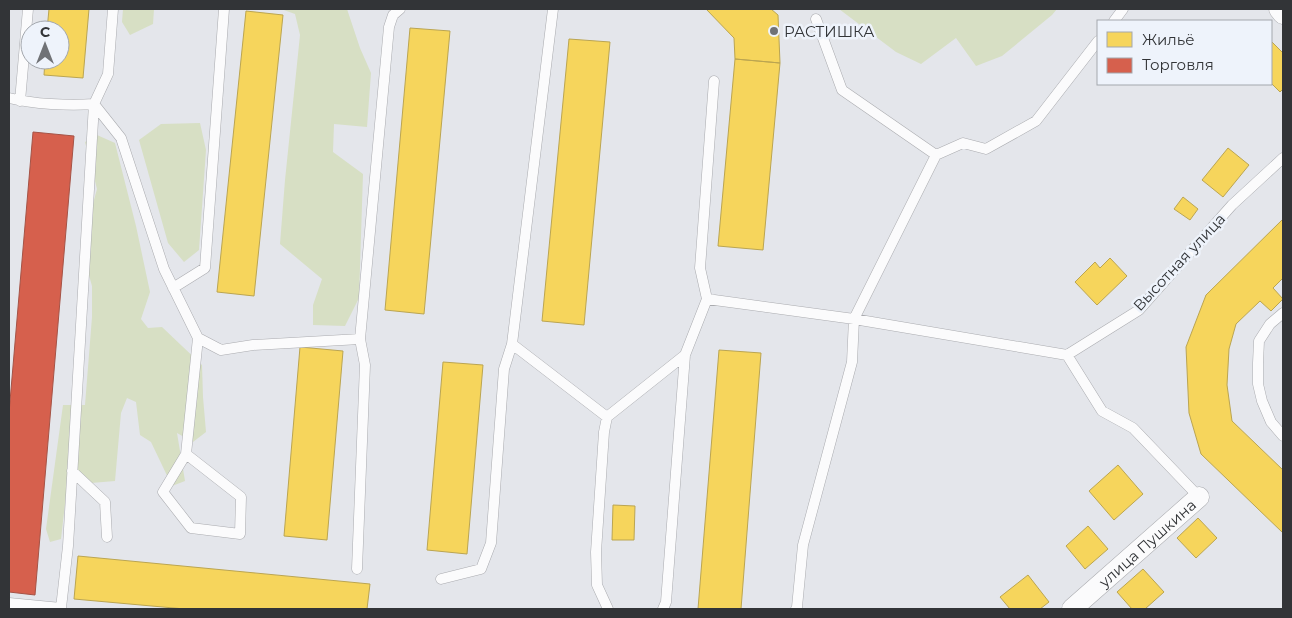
<svg xmlns="http://www.w3.org/2000/svg" width="1292" height="618" viewBox="0 0 1292 618" font-family="Montserrat,sans-serif">
  <style>
    .green { fill: #d7dfc4 }
    .homes { fill: #f6d55c; stroke: #bba551 }
    .shops { fill: #d6604d; stroke: #a55346 }
    .lines { fill: none; stroke-linecap: round; stroke-linejoin: round }
    .lane-casing { stroke: #aaabaf; stroke-width: 11 }
    .street-casing { stroke: #aaabaf; stroke-width: 21 }
    .lane { stroke: #fbfbfc; stroke-width: 10 }
    .street { stroke: #fbfbfc; stroke-width: 20 }
    .poi-dot { fill: #707276; stroke: #eef3fb; stroke-width: 2 }
    .labels { text-anchor: middle; dominant-baseline: central; stroke-width: 5; stroke-linejoin: round; paint-order: stroke }
    .poi-label { font-size: 15px; fill: #323437; stroke: #eef3fb; text-anchor: start }
    .street-label { font-size: 15px; fill: #323437; stroke: #eef3fb }
  </style>
  <rect width="100%" height="100%" fill="#e4e6eb"/>
  <path class="green" d="M123,9H154L153,24L130,35L122,22Z
    M281,9H347L360,48L371,73L367,127L334,124L333,152L363,174L359,298L345,326L313,325V305L322,279L280,244L285,180L300,35L295,14Z
    M839,9H1057L1052,15L1002,56L976,66L956,38L921,64L896,52Z
    M200,123L206,150L199,250L184,262L168,243L139,140L161,124Z
    M97,135L115,143L136,226L150,292L141,319L148,328L162,327L202,365L203,397L206,432L193,442L177,433L185,481L172,486L151,442L140,435L136,402L127,398L121,413L115,481L91,483L75,471L67,486L61,539L50,542L46,529L63,405H85L92,317V286L81,247L97,189L85,142Z"/>
  <path class="homes" d="M49,9H89L83,78L44,75L45,60H60V30H47Z
    M706,9H771L778,15L780,63L735,59L734,38Z
    M246,11L283,15L254,296L217,292Z
    M410,28L450,31L424,314L385,310Z
    M569,39L610,42L584,325L542,321Z
    M1271,41L1283,53V89L1280,92L1271,83Z
    M735,59L780,63L763,250L718,246Z
    M1228,148L1249,165L1223,197L1202,180Z
    M1183,197L1198,209L1190,220L1174,209Z
    M1283,219V278L1273,288L1283,299L1271,311L1260,301L1236,324L1229,349L1227,385L1232,421L1283,470V533L1201,454L1189,413L1186,347L1206,295Z
    M1110,258L1127,276L1097,305L1075,282L1095,262L1100,268Z
    M300,347L343,351L327,540L284,536Z
    M719,350L761,353L741,609H698Z
    M443,362L483,365L467,554L427,550Z
    M1118,465L1143,494L1114,520L1089,491Z
    M613,505L635,506L634,540H612Z
    M1198,518L1217,538L1196,558L1177,538Z
    M1088,526L1108,549L1085,569L1066,546Z
    M78,556L370,584L367,609H185L74,599Z
    M1143,569L1164,592L1145,609H1132L1117,592Z
    M1028,575L1049,602L1040,609H1010L1000,597Z"/>
  <path class="shops" d="M33,132L74,136L35,595L9,592V413Z"/>
  <g class="lines">
    <g class="lane-casing">
      <path id="lane" d="M553,9L512,344L607,417L604,432L596,552L597,585L608,609
        M816,19L842,90L936,155
        M1114,21L1123,9
        M9,98C33,104 69,106 94,104L121,138L164,269L198,338L221,350L253,345L360,339
        M20,101L28,9
        M173,288L205,268L224,9
        M707,299L854,319L1067,355L1102,411L1133,428L1199,497
        M1283,313L1270,324L1259,341L1258,363V384L1262,401L1271,422L1283,436
        M1067,355L1139,310L1232,205L1283,158
        M607,417L685,355
        M186,454L163,492L191,528L240,534L241,497L186,454L198,338
        M72,471L105,502L107,537
        M357,569L365,365L360,339L389,27L393,15L400,9
        M441,579L481,569L491,543L504,369L512,344
        M9,603L61,608V609
        M61,608L68,546L94,104L108,74L113,9
        M663,609L666,602L685,355L707,299L700,268L714,81
        M796,609L797,607L803,545L852,362L854,319L936,155L963,143L986,149L1036,121L1098,41"/>
    </g>
    <g class="street-casing">
      <g id="street">
        <path d="M1279,9L1283,14"/>
        <path id="s1" d="M1072,609L1199,497"/>
      </g>
    </g>
    <use href="#lane" class="lane"/>
    <use href="#street" class="street"/>
  </g>
  <circle class="poi-dot" cx="774" cy="31" r="5"/>
  <g class="labels">
    <g class="poi-label">
      <text x="784" y="31">РАСТИШКА</text>
    </g>
    <g class="street-label">
      <text transform="translate(1179 262) rotate(-47)">Высотная улица</text>
      <text stroke="none"><textPath href="#s1" startOffset="100">улица Пушкина</textPath></text>
    </g>
  </g>
  <rect width="1292" height="618" fill="none" stroke="#323437" stroke-width="20"/>
  <rect x="1097" y="20" width="175" height="65" fill="#eef3fb" stroke="#a3a7ad"/>
  <rect x="1107" y="32" width="25" height="15" fill="#f6d55c" stroke="#a3a7ad"/>
  <text x="1142" y="45" font-size="15" fill="#323437">Жильё</text>
  <rect x="1107" y="58" width="25" height="15" fill="#d6604d" stroke="#a3a7ad"/>
  <text x="1142" y="70" font-size="15" fill="#323437">Торговля</text>
  <g transform="translate(45 45)"><circle r="24" fill="#eef3fb" stroke="#a3a7ad"/>
  <path d="M0-4L9 19L0 12L-9 19Z" fill="#707276"/>
  <text y="-8" font-size="14" font-weight="bold" text-anchor="middle" fill="#323437">С</text>
  </g>
</svg>
